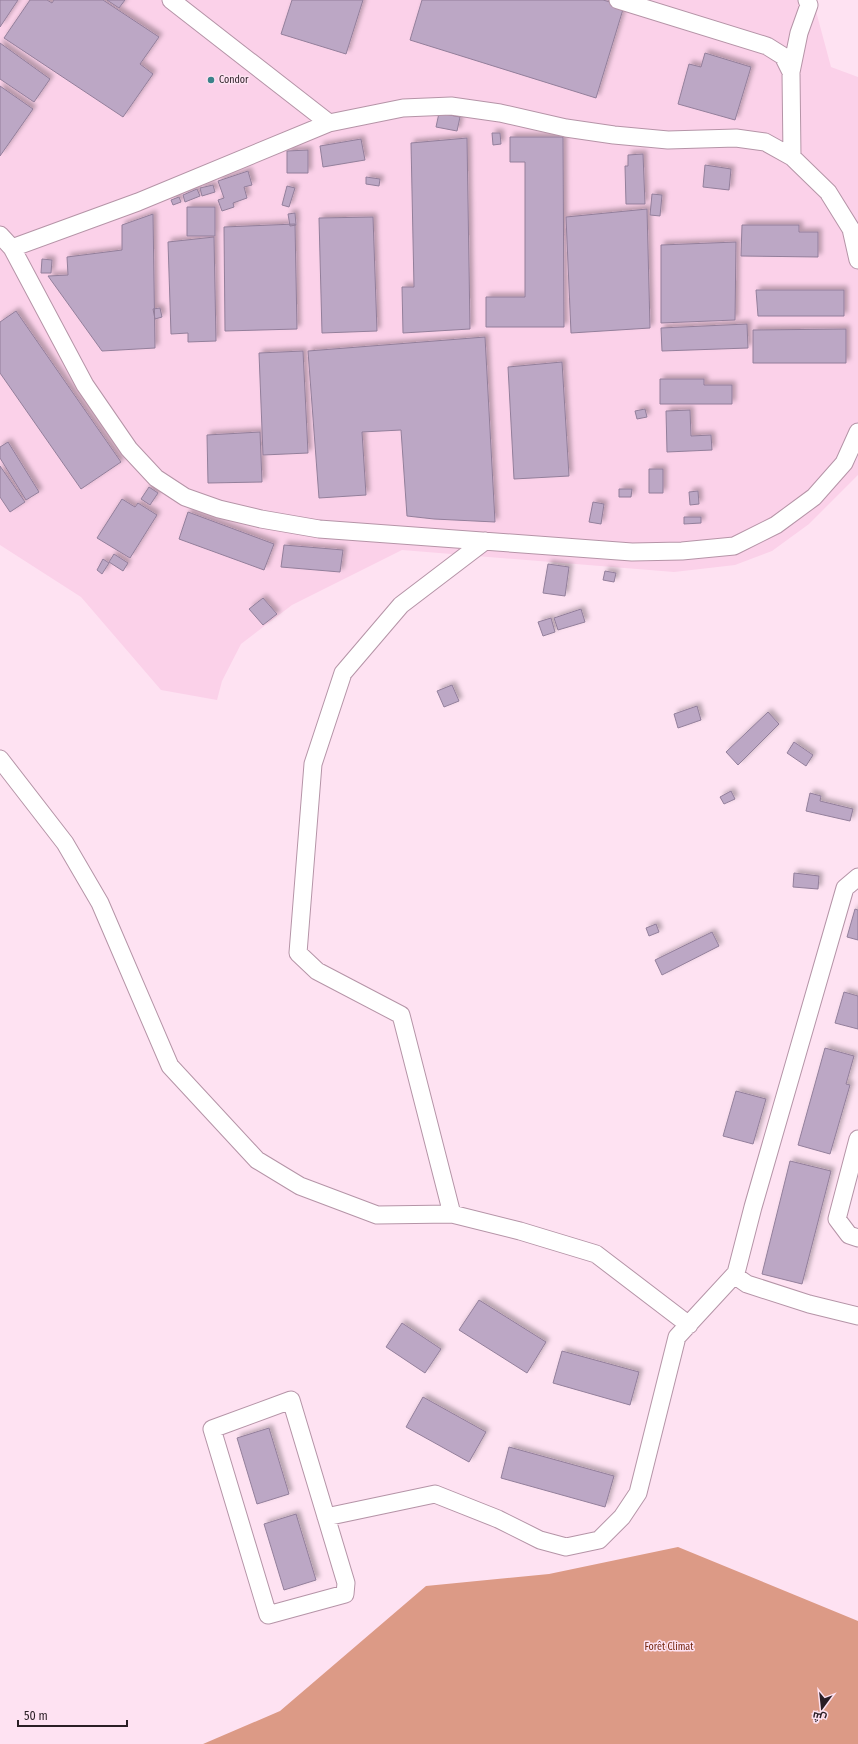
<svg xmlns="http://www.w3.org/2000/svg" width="858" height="1744" viewBox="0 0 858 1744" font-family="'Fira Sans Condensed',Cairo,sans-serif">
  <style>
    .built { fill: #fbd1e9 }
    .forest { fill: #dc9a86 }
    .building { fill: #bca7c5; stroke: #937f9b; filter: url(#shadow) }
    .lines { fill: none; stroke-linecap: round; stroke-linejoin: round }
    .minor-casing { stroke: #b594a7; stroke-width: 19 }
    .minor { stroke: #fff; stroke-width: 17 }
    .poi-dot { fill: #3a828a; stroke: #fee2f2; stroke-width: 1.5 }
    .labels { text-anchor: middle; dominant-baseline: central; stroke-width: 3; stroke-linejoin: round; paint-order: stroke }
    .poi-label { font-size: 10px; fill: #2a1e25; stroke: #fee2f2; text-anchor: start }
    .park-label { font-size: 10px; fill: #74270e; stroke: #fee2f2 }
  </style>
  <defs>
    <filter id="shadow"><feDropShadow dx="3.5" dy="-3.5" stdDeviation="2" flood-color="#0004"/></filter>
  </defs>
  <rect width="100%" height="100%" fill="#fee2f2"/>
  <path class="built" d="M0,0H813L831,67L858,77V475L809,524L772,551L735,565L674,572L402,550L292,605L241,644L222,681L217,700L161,690L81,597L0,545Z"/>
  <path class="forest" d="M678,1547L858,1621V1744H203L280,1711L426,1586L549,1574Z"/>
  <path class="building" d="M0,0H18L0,27Z
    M30,0H47L52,3L54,0H103L159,37L140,64L153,74L123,117L4,38Z
    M107,0H125L119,8Z
    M292,0H363L346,54L281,34Z
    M422,0H603L624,6L596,98L410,40Z
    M0,43L50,79L34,102L0,79Z
    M705,53L751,67L735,120L678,104L689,64L701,67Z
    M0,86L33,109L0,156Z
    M439,113L460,117L457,131L436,127Z
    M492,133H500L501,144L493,145Z
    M510,137H563L564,327H486V297H525V162H510Z
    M467,138L470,329L403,333L402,287H414L411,143Z
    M361,139L365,160L323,167L320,146Z
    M308,150V173H287V151Z
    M643,154L645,204H626L625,166H628V155Z
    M705,165L731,169L729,190L703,187Z
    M248,171L252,185L244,187L247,198L233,203L234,207L222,211L218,200L224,198L218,181Z
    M366,177L380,179L379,186L366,184Z
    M213,185L215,192L202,196L200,188Z
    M287,186L295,188L289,207L282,205Z
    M197,189L200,196L185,202L183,195Z
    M652,194L662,195L660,216L650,215Z
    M179,197L181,202L173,205L171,200Z
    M187,207H215V236H187Z
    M647,209L650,328L571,333L566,217Z
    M295,213L296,225L290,226L288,214Z
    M153,214L155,348L102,351L48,276L68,275L67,257L122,250V225Z
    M373,217L377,331L322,333L319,218Z
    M295,224L297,329L225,331L224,227Z
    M742,225H799V232H818V257L741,256Z
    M214,237L216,341L188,342V333L171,334L168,242Z
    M736,242L735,320L661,323V245Z
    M42,259L52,260L51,273H41Z
    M756,290H844V316H758Z
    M160,308L162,317L155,319L153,309Z
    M16,311L121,462L81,489L0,373V322Z
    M747,324L748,348L662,351L661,328Z
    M846,329V363H753V330Z
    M485,337L495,522L434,519L407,516L401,430L362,432L366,495L319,498L308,351Z
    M303,351L308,453L263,455L259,353Z
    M562,362L569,476L514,479L508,367Z
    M660,379H704V385H732V404H660Z
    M645,409L647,417L637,419L635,411Z
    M690,410L691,436L711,435L712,450L667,452L666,411Z
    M260,432L262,482L208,483L207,435Z
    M8,442L39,492L26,500L0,458V447Z
    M0,466L25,502L10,512L0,497Z
    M649,469H663V493H649Z
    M149,487L158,493L150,505L141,499Z
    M619,489H632L631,497H619Z
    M698,491L699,504L690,505L689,492Z
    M122,499L135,507L138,503L157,515L130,558L97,538Z
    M593,502L604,504L601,524L589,522Z
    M188,512L274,544L264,570L179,539Z
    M684,517H701V523L684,524Z
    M284,545L343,550L340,572L281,567Z
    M114,554L128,563L123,571L109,562Z
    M103,559L109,563L102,574L97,570Z
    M548,564L569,567L565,596L543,593Z
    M605,571L616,573L614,582L603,580Z
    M263,598L277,614L263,625L249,609Z
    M581,609L585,622L558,630L554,618Z
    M551,618L555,632L543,636L538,622Z
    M452,685L459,701L444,707L437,691Z
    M697,706L701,720L678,728L674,714Z
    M768,712L779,724L738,765L726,752Z
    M794,742L813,755L806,766L787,753Z
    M731,791L735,799L724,804L720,797Z
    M810,793L821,796L820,801L853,809L850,821L806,811Z
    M794,873L819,876L818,889L793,887Z
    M855,909L858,910V940L847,937Z
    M656,924L659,932L649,936L646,928Z
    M712,932L719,946L662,975L655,960Z
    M844,992L858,996V1029L835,1023Z
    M825,1048L854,1056L846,1084L850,1085L830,1154L798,1145Z
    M736,1091L766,1099L753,1144L723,1136Z
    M790,1161L831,1171L802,1284L762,1274Z
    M479,1300L546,1342L527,1373L459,1330Z
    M402,1323L441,1349L425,1373L386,1347Z
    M562,1351L639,1372L630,1405L553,1383Z
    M423,1397L486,1432L469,1462L406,1427Z
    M269,1428L289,1494L257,1504L237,1438Z
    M509,1447L614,1476L605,1507L501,1478Z
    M296,1514L316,1580L284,1590L264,1524Z"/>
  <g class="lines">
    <g class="minor-casing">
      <path id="minor" d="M171,0L329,123L403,108L451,106L500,113L566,128L614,135L668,140L736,138L765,142L792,157L828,192L851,229L858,260
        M618,0L767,46L783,56L791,72L792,157
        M791,72L799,33L809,5L807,0
        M0,235L12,248L85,385L129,449L156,478L185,497L219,509L261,519L319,529L632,552L682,551L734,546L776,525L814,497L844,463L858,432
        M12,248L138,202L329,123
        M0,759L65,843L100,903L170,1066L257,1160L300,1186L377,1215L452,1214L520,1231L596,1254L689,1325
        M858,1139L837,1219L849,1235L858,1238
        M452,1214L401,1015L317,971L298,953L313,764L343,673L401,605L485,541
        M734,1275L747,1284L809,1304L858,1316
        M291,1400L346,1583L345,1594L268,1615L212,1429Z
        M326,1517L435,1494L498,1519L540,1540L566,1547L599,1540L622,1517L638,1493L677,1337L736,1273L753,1207L845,888L858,877"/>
    </g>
    <use href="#minor" class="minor"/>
  </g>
  <circle class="poi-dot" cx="211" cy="80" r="4"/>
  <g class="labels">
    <g class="poi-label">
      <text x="219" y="80">Condor</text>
    </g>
    <g class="park-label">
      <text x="669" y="1647">Forêt Climat</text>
    </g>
  </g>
  <g transform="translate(822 1708) rotate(195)" stroke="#fee2f2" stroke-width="3" paint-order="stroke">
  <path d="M0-3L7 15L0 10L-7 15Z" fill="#2a1e25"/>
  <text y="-6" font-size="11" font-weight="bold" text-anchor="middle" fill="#2a1e25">ش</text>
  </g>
  <path d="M18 1720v6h109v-6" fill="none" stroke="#2a1e25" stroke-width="2"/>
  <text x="24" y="1720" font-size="12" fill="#2a1e25" stroke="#fee2f2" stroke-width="3" paint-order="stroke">50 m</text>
</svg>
